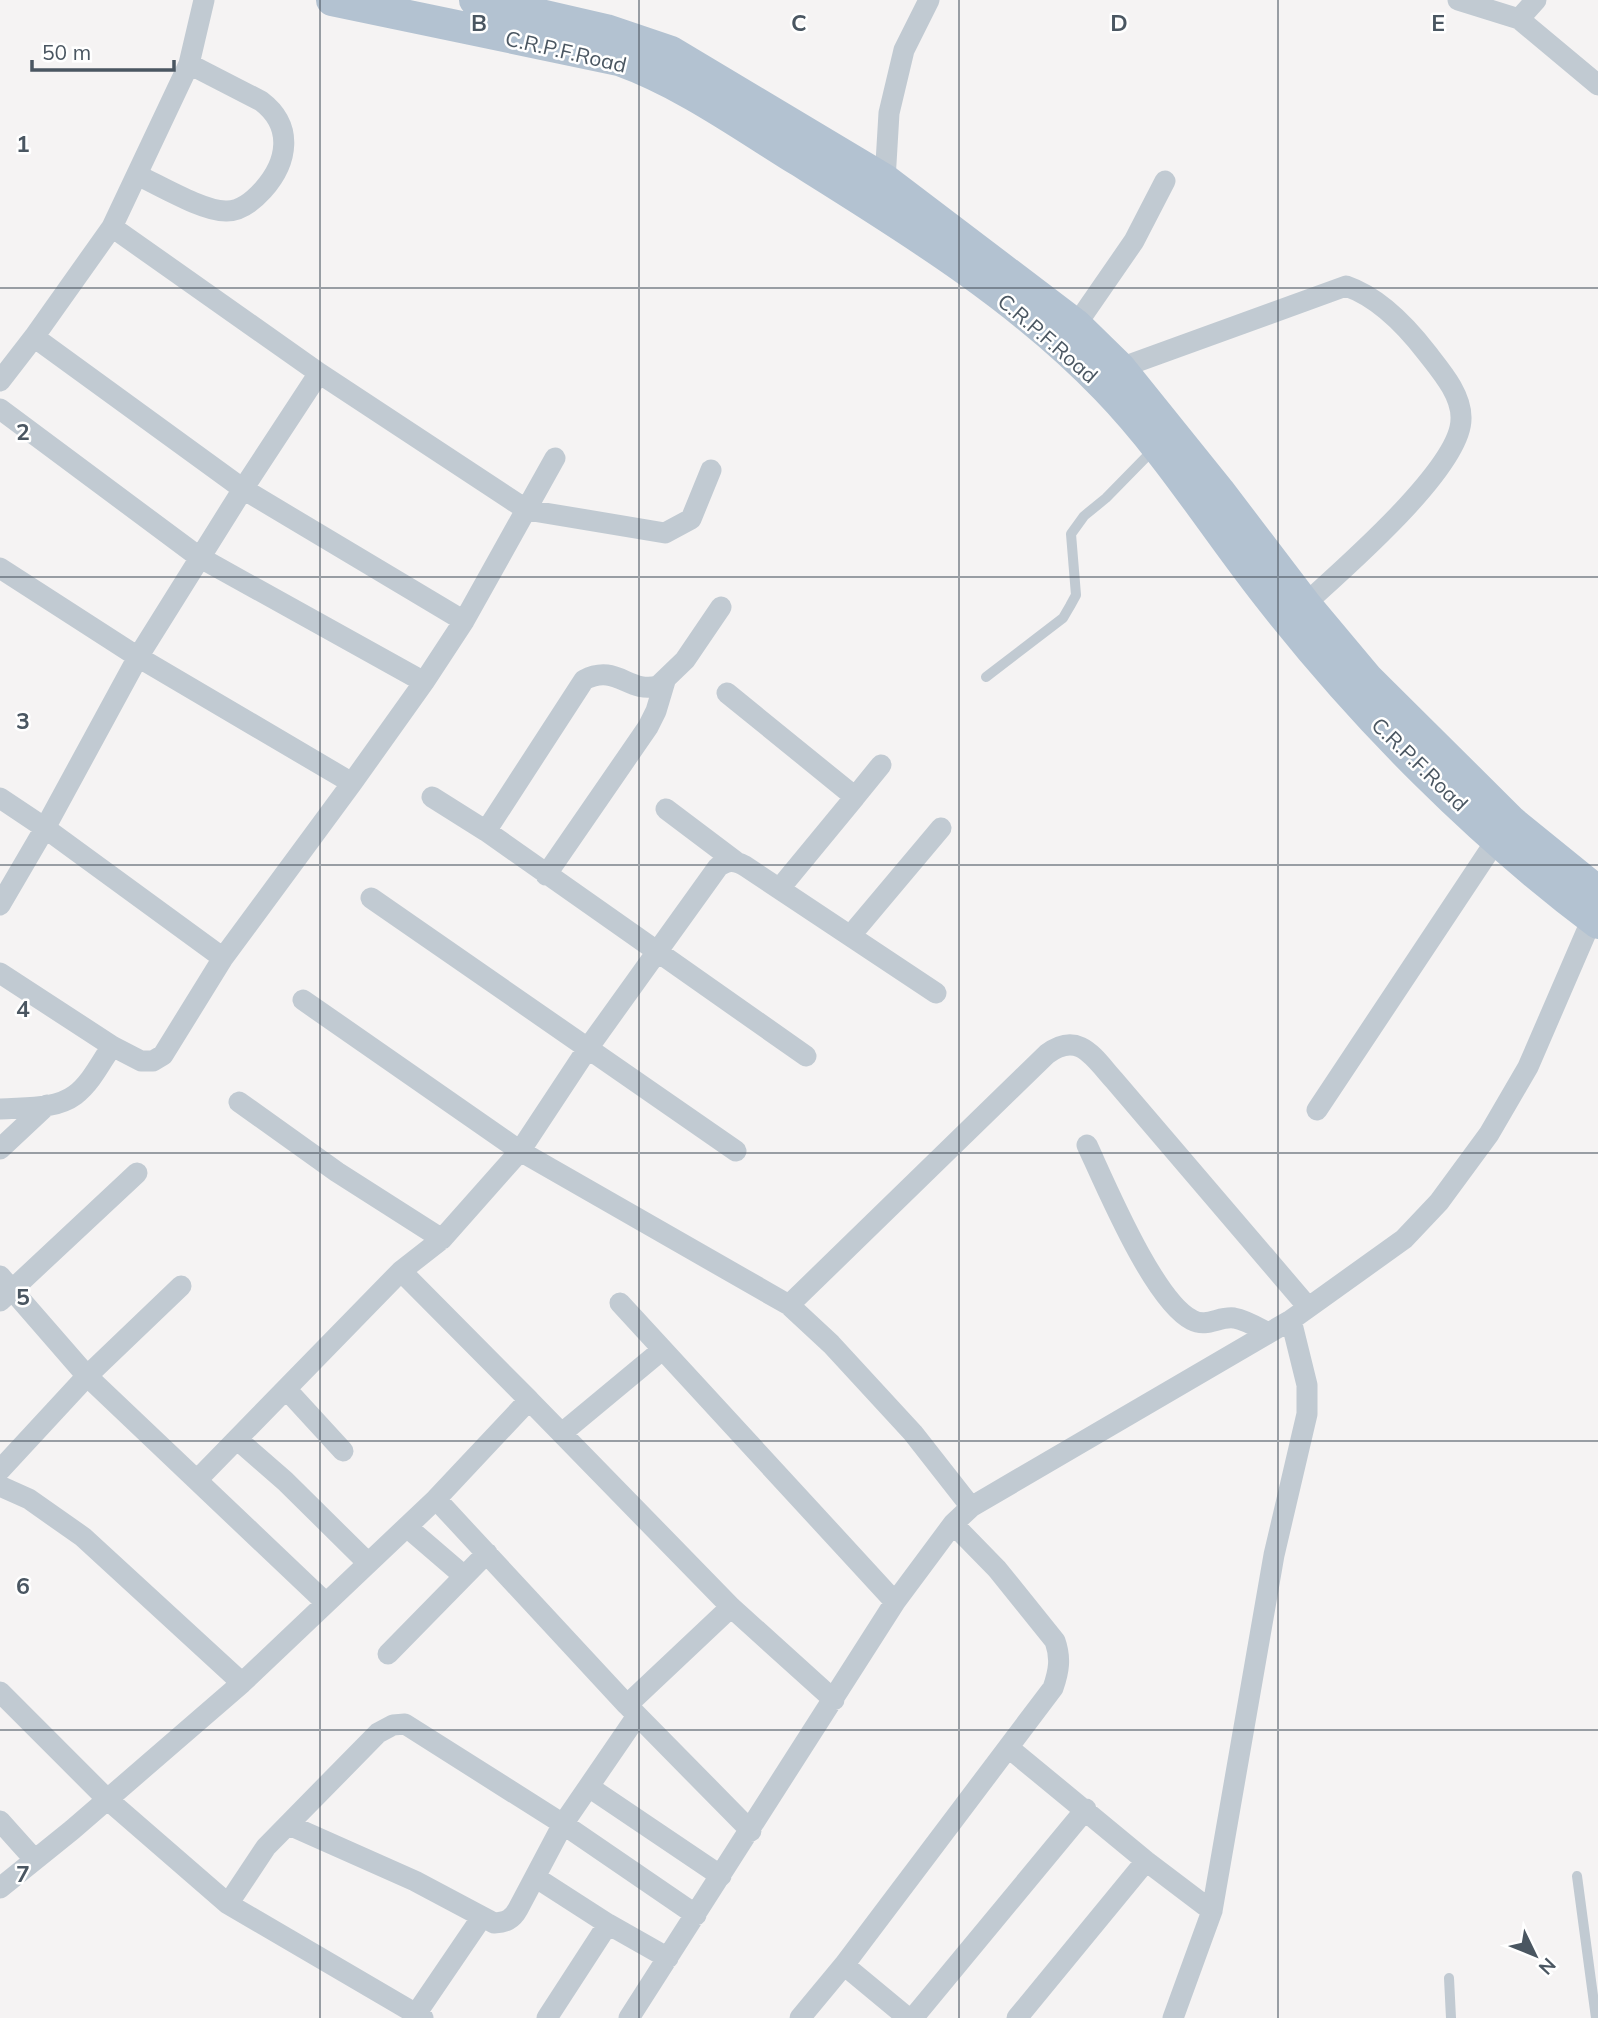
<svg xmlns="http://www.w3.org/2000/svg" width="1598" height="2018" viewBox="0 0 1598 2018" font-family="Mulish,sans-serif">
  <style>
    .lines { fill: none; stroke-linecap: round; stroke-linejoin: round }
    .service { stroke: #c1cad2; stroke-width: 10 }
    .minor { stroke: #c1cad2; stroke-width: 21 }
    .primary { stroke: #b3c2d1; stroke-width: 32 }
    .grid { fill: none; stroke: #4a5661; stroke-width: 2; stroke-opacity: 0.55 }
    .labels { text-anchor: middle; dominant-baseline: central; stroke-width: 5; stroke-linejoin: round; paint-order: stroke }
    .street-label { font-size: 21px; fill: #4a5661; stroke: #fff }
    .grid-label { font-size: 23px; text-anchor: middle; font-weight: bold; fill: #4a5661; stroke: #fff; stroke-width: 5; stroke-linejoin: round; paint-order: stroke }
  </style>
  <rect width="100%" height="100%" fill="#f5f3f3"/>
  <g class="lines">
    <path class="service" d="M986,677L1063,618L1070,606L1076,595L1071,534L1084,516L1106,498L1154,449
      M1577,1876L1596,2018
      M1449,1978L1451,2018"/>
    <path class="minor" d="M1458,0L1519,19L1598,85
      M1519,19L1536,0
      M137,175C159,185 204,212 227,211C241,211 254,200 263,190C288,162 294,126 261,101L189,64
      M885,180L889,113L904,50L929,0
      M1076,325L1134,241L1165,181
      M34,337L243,489L319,373L112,227
      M1120,368L1346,286C1378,297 1407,327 1427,353C1441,371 1462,395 1461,419C1461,468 1342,570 1305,604
      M319,373L527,510L665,533L691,519L711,470
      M0,381L34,337L112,227L189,64L204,0
      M0,409L199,557L424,682
      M0,568L138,657L352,783
      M727,693L855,797L780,888
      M432,797L486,831L806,1056
      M855,797L881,765
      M0,798L45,828L223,958
      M666,809L735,861
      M486,831L584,680C617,663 628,694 658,686L685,660L721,607
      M546,875L648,727L656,711L665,681
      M371,898L736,1151
      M0,905L45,828L138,657L243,489L464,621
      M851,935L941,828
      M0,973L112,1046L141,1061H153L163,1055L223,958L352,783L424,682L464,621L555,458
      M303,1000L520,1151L789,1305L831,1344L913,1433L971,1507
      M239,1102L337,1172L442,1239
      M0,1109C24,1107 55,1110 75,1095C91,1083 101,1062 112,1046
      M1317,1110L1497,839
      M1087,1145C1106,1186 1154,1301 1192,1320C1207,1328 1219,1316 1234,1318C1246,1320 1257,1327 1268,1333
      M0,1149L47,1105
      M0,1276L87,1376L325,1602
      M0,1301L137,1173
      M620,1303L895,1602
      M789,1305L1047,1054C1079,1030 1094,1058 1114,1080L1308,1307
      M287,1390L343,1451
      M529,1400L731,1607L834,1700
      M562,1433L662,1350
      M238,1440L285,1481L368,1563
      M0,1470L87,1376L181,1286
      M198,1479L401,1271
      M0,1486L29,1499L83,1537L242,1683
      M436,1499L627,1705L751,1831
      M407,1527L464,1576
      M388,1654L487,1553
      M0,1692L107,1799L228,1904L423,2018
      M627,1705L731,1607
      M1009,1748L1146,1861L1212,1911L1173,2018
      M589,1787L721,1876
      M0,1821L34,1859
      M289,1825L415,1881L494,1923C506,1922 512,1920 518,1909L563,1824L637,1716
      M535,1877L608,1924L668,1958
      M0,1888L72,1830L242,1683L436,1499L529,1400L401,1271L442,1239L520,1151L588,1048L718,867C728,860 734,860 745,866L936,993
      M228,1904L266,1847L378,1733L393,1725L405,1724L563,1824L696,1915
      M1212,1911L1274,1555L1307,1414V1385L1291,1320
      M416,2014L482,1917
      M547,2018L608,1924
      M629,2018L895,1602L953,1524L971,1507L1291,1320L1404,1239L1439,1202L1489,1134L1528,1067L1592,919
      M800,2018L844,1965
      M908,2018L844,1965L1053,1688C1059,1671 1061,1658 1055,1641L997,1569L953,1524
      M913,2018L1086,1809
      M1017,2018L1146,1861"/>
    <path class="primary" d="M332,0L619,60C683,83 740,124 798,160C905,227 1018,296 1106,388C1169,453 1217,532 1273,602C1366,720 1478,833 1598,923
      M475,0L606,30L671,52L885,180L1076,325L1120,368L1219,491L1305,604L1367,678L1512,822L1598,892"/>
  </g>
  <path class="grid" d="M320,0V2018M639,0V2018M959,0V2018M1278,0V2018M0,288H1598M0,577H1598M0,865H1598M0,1153H1598M0,1441H1598M0,1730H1598"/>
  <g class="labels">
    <g class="street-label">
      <text transform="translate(566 51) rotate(13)">C.R.P.F.Road</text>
      <text transform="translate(1048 338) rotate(41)">C.R.P.F.Road</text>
      <text transform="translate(1420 764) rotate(44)">C.R.P.F.Road</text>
    </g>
  </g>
  <g class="grid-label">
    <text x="479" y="31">B</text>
    <text x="799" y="31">C</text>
    <text x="1119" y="31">D</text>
    <text x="1438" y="31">E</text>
    <text x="23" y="152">1</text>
    <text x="23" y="440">2</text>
    <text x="23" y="729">3</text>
    <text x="23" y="1017">4</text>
    <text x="23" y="1305">5</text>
    <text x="23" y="1594">6</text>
    <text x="23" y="1882">7</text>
  </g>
  <g transform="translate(1535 1955) rotate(133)" stroke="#ffffff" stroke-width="5" paint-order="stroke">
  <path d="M0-5L12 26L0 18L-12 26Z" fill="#4a5661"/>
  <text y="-10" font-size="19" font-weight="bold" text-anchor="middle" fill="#4a5661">N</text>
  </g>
  <path d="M32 60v10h142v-10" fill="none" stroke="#4a5661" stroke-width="3.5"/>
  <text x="42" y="60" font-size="21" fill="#4a5661" stroke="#ffffff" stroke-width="5" paint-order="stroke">50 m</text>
</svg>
